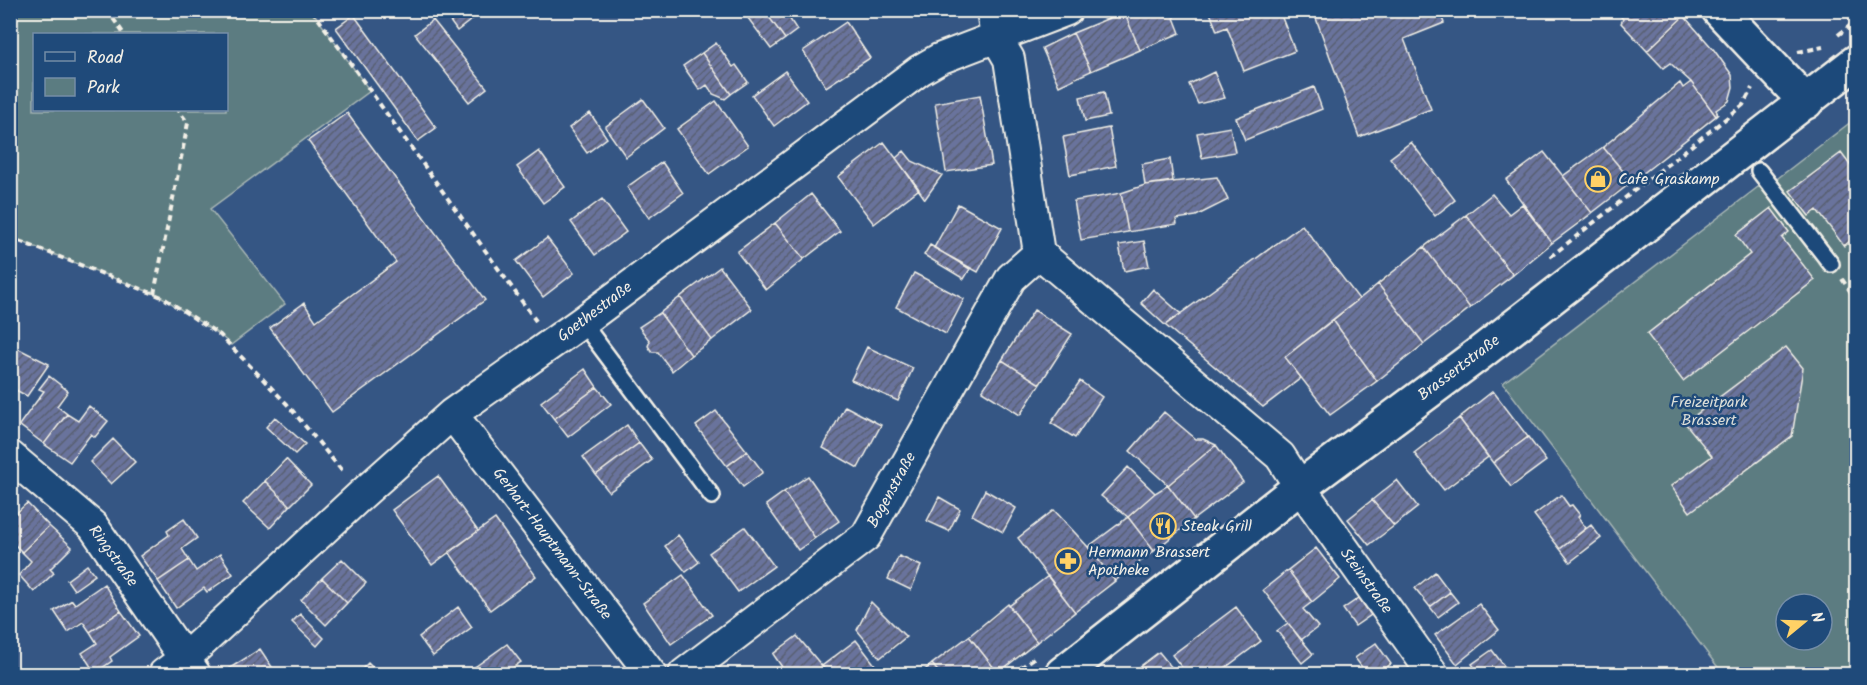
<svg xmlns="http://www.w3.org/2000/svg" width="1867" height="685" viewBox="0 0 1867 685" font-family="Kalam,sans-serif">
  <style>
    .park { fill: #5b7c81; stroke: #a8b6b4; stroke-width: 1.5; fill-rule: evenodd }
    .building { fill: url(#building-hatch); stroke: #f4f1e8; stroke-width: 1.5 }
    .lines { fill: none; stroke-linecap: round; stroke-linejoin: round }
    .lane-casing { stroke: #f4f1e8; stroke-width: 20 }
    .street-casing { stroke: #f4f1e8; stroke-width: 34 }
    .secondary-casing { stroke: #f4f1e8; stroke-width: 38 }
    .path { stroke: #f4f1e8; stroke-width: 4; stroke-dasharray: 6 4.5; stroke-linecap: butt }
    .lane { stroke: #1f4a7a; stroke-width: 15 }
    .street { stroke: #1f4a7a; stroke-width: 30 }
    .secondary { stroke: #1f4a7a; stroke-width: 33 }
    .labels { text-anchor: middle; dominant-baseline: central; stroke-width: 5; stroke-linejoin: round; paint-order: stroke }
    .poi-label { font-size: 16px; fill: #f4f1e8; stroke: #1f4a7a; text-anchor: start }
    .street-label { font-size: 16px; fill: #f4f1e8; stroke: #1f4a7a }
    .park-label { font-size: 16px; fill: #dddfd9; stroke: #1f4a7a }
  </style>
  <defs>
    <pattern id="building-hatch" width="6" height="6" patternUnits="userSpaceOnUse" patternTransform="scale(1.5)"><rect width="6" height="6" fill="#69739c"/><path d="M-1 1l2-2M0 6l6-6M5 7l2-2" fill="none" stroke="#595e71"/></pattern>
  </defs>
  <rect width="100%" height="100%" fill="#355684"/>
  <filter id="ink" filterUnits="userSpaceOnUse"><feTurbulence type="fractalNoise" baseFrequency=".0167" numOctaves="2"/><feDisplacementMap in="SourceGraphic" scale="12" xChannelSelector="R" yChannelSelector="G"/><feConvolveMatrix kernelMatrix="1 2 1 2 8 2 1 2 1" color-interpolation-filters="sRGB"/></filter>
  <g filter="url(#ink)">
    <path class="park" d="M11,10L312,11L370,91L210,209L285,304L231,345L220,335L162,297L20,241L11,234ZM226,34V110H34V34Z
      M1856,118V674H1723L1503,383L1758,187L1765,188ZM1786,604H1822V640H1786Z"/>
    <path class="building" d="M442,10H484L457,31Z
      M742,10H764L785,39L771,49Z
      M764,10H784L797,30L785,39Z
      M1128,10H1171L1180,33L1140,50L1124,12Z
      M1209,10H1279L1295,51L1244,71L1227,27L1217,31Z
      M1313,10H1439L1444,23L1404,39L1431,109L1359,137Z
      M1615,10H1679L1684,16L1647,51L1621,23L1623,19Z
      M1124,12L1140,50L1091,71L1073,33Z
      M354,15L436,128L418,141L336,28Z
      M1684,16L1714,50L1732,75L1733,87L1729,101L1716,110L1718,114L1716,116L1691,82L1670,63L1663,68L1647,51Z
      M433,20L487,88L469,102L415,34Z
      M846,22L870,58L826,87L803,51Z
      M1073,33L1091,71L1059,86L1042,48Z
      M716,43L733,67L736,65L748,82L731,94L702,53Z
      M702,53L731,94L725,99L713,94L707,85L700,90L683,66Z
      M785,71L807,101L774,126L752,95Z
      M1214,72L1225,98L1198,104L1189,84Z
      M1691,82L1716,116L1632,182L1603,147L1680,83L1683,88Z
      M1314,87L1322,109L1245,140L1236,118Z
      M1104,92L1109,116L1085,121L1080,97Z
      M980,95L992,165L946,172L935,103Z
      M643,99L664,128L626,157L605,127Z
      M716,101L748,146L709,174L677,129Z
      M347,113L485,300L332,412L270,328L304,303L316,321L396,262L308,141Z
      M590,113L607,138L587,153L569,128Z
      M1230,127L1235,152L1202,158L1197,133Z
      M1109,128L1116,166L1070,175L1063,137Z
      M884,142L919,189L874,224L838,177Z
      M1411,142L1455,200L1435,216L1390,158Z
      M1603,147L1632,182L1592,213L1563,176Z
      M539,151L565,187L543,203L517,167Z
      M904,151L912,161L942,175L925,199L896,158Z
      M1544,152L1592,213L1552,243L1506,180Z
      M1841,153L1856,173V183L1850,188L1856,197V236L1844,246L1817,210L1809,216L1790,191Z
      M1170,159L1173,181L1145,185L1142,164Z
      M662,162L683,193L649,218L627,187Z
      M1217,177L1228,200L1196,216L1176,219L1177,224L1128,232L1121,193L1145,185Z
      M1121,193L1128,232L1081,240L1074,201Z
      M811,194L840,231L804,259L775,223Z
      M1492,194L1509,214L1522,204L1552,243L1513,275L1466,215Z
      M602,199L626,232L595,255L571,222Z
      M958,204L1002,228L978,272L934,248Z
      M1771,208L1789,232L1782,238L1815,280L1683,381L1647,334L1750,254L1736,235Z
      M1466,215L1513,275L1470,308L1424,247Z
      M775,223L804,259L766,290L737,252Z
      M1302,225L1359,299L1285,357L1301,378L1263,407L1165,325Z
      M547,238L574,273L543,297L516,261Z
      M1144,241L1149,266L1124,271L1119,245Z
      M930,245L970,269L964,279L924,255Z
      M1424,247L1470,308L1424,344L1378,284Z
      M720,267L752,309L712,340L680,297Z
      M914,273L964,299L946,334L896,307Z
      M1378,284L1424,344L1377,381L1333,320Z
      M1153,289L1181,314L1165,325L1141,303Z
      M680,297L712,340L691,355L660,313Z
      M1034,310L1072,334L1040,384L1002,360Z
      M660,313L691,355L672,371L658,352H652L648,346L650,341L639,327Z
      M1333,320L1377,381L1330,415L1285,357Z
      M13,346L49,364L27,396L10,387V354Z
      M867,347L913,368L898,401L851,380Z
      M1786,347L1803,368L1792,436L1690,512L1671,486L1712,456L1685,423Z
      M1002,360L1040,384L1020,415L982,391Z
      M585,369L597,387L554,419L541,402Z
      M49,376L68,391L57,406L67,414L44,444L19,425L44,391L39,389Z
      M1080,381L1102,397L1075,438L1051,423Z
      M597,387L611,404L568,437L554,419Z
      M1493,391L1528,437L1493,463L1459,418Z
      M89,406L108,421L95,437L91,434L70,462L44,444L67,414L78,421Z
      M845,406L881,425L858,468L823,448Z
      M716,411L747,451L727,466L696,426Z
      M1164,412L1196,439H1203L1216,445L1168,485L1130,451Z
      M275,417L305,444L295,454L266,427Z
      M1459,418L1488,457L1444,490L1414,453Z
      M627,425L639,443L596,475L583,457Z
      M1528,437L1546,461L1511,487L1493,463Z
      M113,439L135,462L111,484L90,462Z
      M639,443L652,460L609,492L596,475Z
      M1216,445L1243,482L1194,519L1168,485Z
      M747,451L763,472L743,487L727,466Z
      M286,459L311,485L290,506L265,481Z
      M1128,467L1155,493L1128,517L1101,496Z
      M438,476L478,531L432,565L392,510Z
      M808,476L839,521L815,538L784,492Z
      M1397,480L1418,507L1394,526L1372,500Z
      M265,481L290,506L270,528L243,503Z
      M1168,485L1194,519L1154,551L1128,517L1155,493Z
      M985,490L1016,508L1003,532L972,515Z
      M784,492L815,538L798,550L766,505Z
      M1561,495L1569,506L1572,505L1580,515L1578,517L1586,528L1560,549L1534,515Z
      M939,497L960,509L949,531L927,521Z
      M1372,500L1394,526L1369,545L1348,519Z
      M27,503L49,526L22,552L13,543L10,546V519Z
      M1054,510L1088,547L1115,581L1075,612L1018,538Z
      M1128,517L1154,551L1115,581L1088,547Z
      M184,519L197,538L182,549L189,560L158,581L140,556L169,535L167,531Z
      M495,519L536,576L490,610L449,552Z
      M1591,525L1601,538L1570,562L1560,549Z
      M49,526L72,547L50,569L54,573L34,592L19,575L31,561L22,552Z
      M745,527L774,566L738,592L709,553Z
      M678,535L699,562L686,572L665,546Z
      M1316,548L1340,579L1312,602L1288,570Z
      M220,554L233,574L207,592L204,588L176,608L158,581L189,560L196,571Z
      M899,556L921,566L911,590L888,579Z
      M342,559L366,583L347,603L322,578Z
      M87,565L95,575L74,590L67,580Z
      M1288,570L1312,602L1303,609L1318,627L1301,640L1263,590Z
      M1435,572L1450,592L1430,607L1415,588Z
      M683,575L712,615L671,644L643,603Z
      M1048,576L1075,612L1037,642L1009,606Z
      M322,578L347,603L326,625L301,600Z
      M104,584L121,611L90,632L83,622L68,632L54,611L72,600L75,604Z
      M1450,592L1458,602L1438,617L1430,607Z
      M1359,598L1371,615L1355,626L1343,609Z
      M871,602L906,637L880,658L857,630Z
      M1008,604L1037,642L998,673L969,636Z
      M1479,604L1499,630L1457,664L1435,635Z
      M458,607L472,627L433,656L419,637Z
      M1236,607L1261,641L1217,674H1187L1172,655Z
      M121,611L139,636L110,657L112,661L95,673L82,653L97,643L90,632Z
      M300,614L324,638L317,646L292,622Z
      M1288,623L1313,654L1302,663L1277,631Z
      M797,636L822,666L828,674H771L782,667L773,654Z
      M969,636L998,673L995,674H940L932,664Z
      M856,640L882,674H828L822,666Z
      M1376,643L1391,664L1376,674H1367L1355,658Z
      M507,644L521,662L503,674H465Z
      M260,649L276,673L235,674L230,668Z
      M1492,650L1507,670L1500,674H1479L1472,664Z
      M1159,652L1177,674H1137L1134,671Z
      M368,663L379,674H357Z
      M932,664L940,674H920Z
      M1385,668L1390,674H1376Z"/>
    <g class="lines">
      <g class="lane-casing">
        <path id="lane" d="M1759,171L1831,264
          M582,322L712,496"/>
      </g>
      <g class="street-casing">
        <path id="street" d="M992,10L996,37L1009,59L1039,253L1280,456L1300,487L1433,674
          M452,414L651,674
          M10,456L93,526L195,674
          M164,674L185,658L361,495L452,414L582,322L920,70L939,59L1067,10
          M684,674L866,536L1011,278L1039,253"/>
      </g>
      <g class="secondary-casing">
        <path id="secondary" d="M1719,10L1806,102
          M1062,674L1300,487L1480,353L1856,62"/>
      </g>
      <path class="path" d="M107,10L124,34
        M312,10L536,321
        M1838,35L1856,21
        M1798,52L1823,47
        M19,241L162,297L220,335L287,404L343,472
        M1550,257L1743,105L1752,88
        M1842,279L1856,300
        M154,294L188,123L178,110
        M1012,674L1037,656"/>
      <use href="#lane" class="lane"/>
      <use href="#street" class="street"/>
      <use href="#secondary" class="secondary"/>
    </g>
  </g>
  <defs>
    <g id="shop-ring" transform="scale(1.35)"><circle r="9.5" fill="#1f4a7a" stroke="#ffd166" stroke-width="1.5"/><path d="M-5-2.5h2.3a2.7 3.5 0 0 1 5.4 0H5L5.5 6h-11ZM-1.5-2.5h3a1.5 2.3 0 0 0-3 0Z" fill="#ffd166"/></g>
    <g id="restaurant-ring" transform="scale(1.35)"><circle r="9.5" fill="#1f4a7a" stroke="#ffd166" stroke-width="1.5"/><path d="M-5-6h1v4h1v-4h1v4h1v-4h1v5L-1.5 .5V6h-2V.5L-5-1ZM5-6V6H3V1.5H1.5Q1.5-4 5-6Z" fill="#ffd166"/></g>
    <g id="pharmacy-ring" transform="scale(1.35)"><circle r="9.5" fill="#1f4a7a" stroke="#ffd166" stroke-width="1.5"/><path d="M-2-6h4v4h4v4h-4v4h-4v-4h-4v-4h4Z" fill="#ffd166"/></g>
  </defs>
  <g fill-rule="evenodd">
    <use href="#shop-ring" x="1598" y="179"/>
    <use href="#restaurant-ring" x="1163" y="526"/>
    <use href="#pharmacy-ring" x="1068" y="561"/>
  </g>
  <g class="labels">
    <g class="poi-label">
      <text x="1618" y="179">Cafe Graskamp</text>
      <text x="1182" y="526">Steak Grill</text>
      <text x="1088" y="552">Hermann Brassert<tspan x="1088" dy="18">Apotheke</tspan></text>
    </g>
    <g class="street-label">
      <text transform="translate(595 312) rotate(-37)">Goethestraße</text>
      <text transform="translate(1459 368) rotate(-37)">Brassertstraße</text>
      <text transform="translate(892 490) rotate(-61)">Bogenstraße</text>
      <text transform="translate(552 544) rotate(53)">Gerhart-Hauptmann-Straße</text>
      <text transform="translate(113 556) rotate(54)">Ringstraße</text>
      <text transform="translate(1366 581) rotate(54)">Steinstraße</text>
    </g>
    <g class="park-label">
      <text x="1709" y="402">Freizeitpark<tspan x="1709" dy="18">Brassert</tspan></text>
    </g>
  </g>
  <rect width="1867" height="685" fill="none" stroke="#1f4a7a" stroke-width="36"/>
  <rect x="18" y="18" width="1831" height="649" fill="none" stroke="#f4f1e8" stroke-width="2" filter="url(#ink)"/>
  <rect x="33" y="33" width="195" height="78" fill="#1f4a7a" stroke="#748da6" stroke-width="1.5"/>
  <rect x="45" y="52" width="30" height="9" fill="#1f4a7a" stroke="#748da6" stroke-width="1.5"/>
  <text x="87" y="63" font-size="18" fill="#f4f1e8">Road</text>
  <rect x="45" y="78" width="30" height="18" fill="#5b7c81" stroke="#748da6" stroke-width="1.5"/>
  <text x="87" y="93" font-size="18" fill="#f4f1e8">Park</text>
  <g transform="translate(1804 622) rotate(71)"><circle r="28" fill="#1f4a7a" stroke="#748da6" stroke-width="1.5"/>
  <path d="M0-4.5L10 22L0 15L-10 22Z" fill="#ffd166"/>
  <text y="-9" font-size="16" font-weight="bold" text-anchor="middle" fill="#f4f1e8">N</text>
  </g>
</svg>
